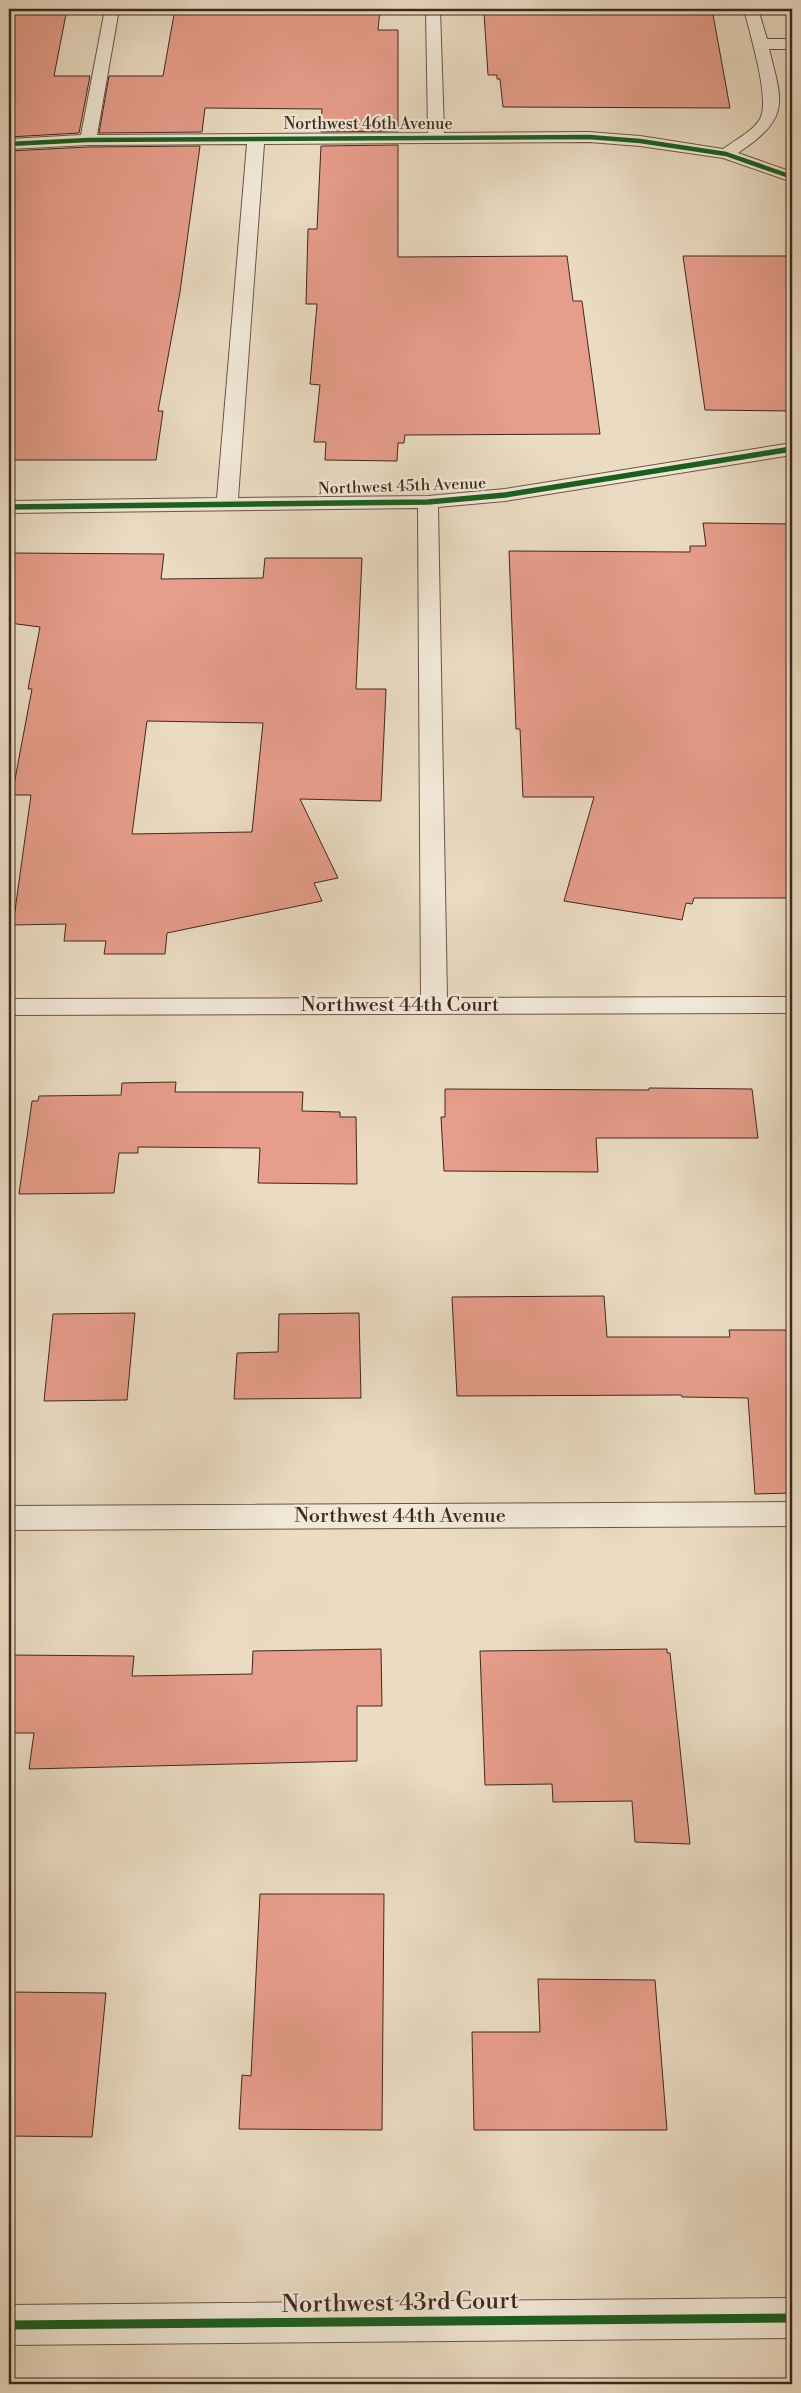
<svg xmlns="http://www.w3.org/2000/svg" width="801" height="2393" viewBox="0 0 801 2393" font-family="'Libre Bodoni',serif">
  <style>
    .building { fill: #e69d8b; stroke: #40281f; fill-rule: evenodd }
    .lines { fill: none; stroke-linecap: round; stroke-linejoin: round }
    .street-casing { stroke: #6a5548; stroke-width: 2 }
    .street { fill: #f1e8d7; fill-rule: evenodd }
    .cycleway-far2-casing { stroke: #f1e8d7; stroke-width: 6 }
    .cycleway-far1-casing { stroke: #f1e8d7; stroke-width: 8 }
    .cycleway-casing { stroke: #f1e8d7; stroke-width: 12 }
    .cycleway-far2 { stroke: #1b5e20; stroke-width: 4.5 }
    .cycleway-far1 { stroke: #1b5e20; stroke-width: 5.5 }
    .cycleway { stroke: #1b5e20; stroke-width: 9 }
    .labels { text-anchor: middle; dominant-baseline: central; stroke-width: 4.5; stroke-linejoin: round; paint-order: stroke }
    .far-street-label { font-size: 16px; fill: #40281f; stroke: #f1e8d7 }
    .street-label { font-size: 20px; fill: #40281f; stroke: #f1e8d7 }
    .near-street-label { font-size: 24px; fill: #40281f; stroke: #f1e8d7 }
  </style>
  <rect width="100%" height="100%" fill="#eadbc2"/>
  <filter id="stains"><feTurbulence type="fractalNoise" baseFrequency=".004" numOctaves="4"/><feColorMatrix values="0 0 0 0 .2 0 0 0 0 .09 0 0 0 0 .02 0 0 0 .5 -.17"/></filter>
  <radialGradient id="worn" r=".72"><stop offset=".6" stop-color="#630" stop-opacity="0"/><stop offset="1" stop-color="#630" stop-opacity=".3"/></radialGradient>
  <path class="building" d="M9,9H67L54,76H90L79,133L9,137Z
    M175,9H380L378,30H398V131L321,132L322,109L205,108L202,132L99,133L109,76H163Z
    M493,9H712L730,108L503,107L500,79H497V75H488L484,13H494Z
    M398,145V257L567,256L573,301H582L600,434L405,435L404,443H398L397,461L325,460L326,442H314L320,385L310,384L317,304H306L308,229H317L321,146Z
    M200,146L180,292L158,411H163L156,460H9V151L88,147Z
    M683,256H786L792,285V411L705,410Z
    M703,523L792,524V898H694L692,904L686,903L682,920L564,901L594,797H523L520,729H516L509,551L690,552V546H706Z
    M9,553L164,554L161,579L263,578L265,558H362L356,689H386L381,801L300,799L338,878L314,883L322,901L167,933L165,954H104L106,941H64L66,924L13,925L31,795H12L32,689H28L40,627L9,623ZM147,721L263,723L252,832L132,834Z
    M176,1082L175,1092H303L302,1111L340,1112V1117H356L357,1184L258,1183L260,1148L138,1147V1153H119L114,1193L19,1194L32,1101H38L39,1096L121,1095L122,1083Z
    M649,1088L752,1089L758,1138H596L598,1172L444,1171L441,1117H445V1089L649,1090Z
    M604,1296L607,1337H730L729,1330H788L792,1359V1493L755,1494L748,1398L682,1397L681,1395L457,1396L452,1297Z
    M135,1313L127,1400L44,1401L53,1314Z
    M359,1313L361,1398L234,1399L237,1353L278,1352L279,1314Z
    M381,1649L382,1706H357V1761L29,1769L34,1733H9V1655L134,1656L132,1676L252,1674L253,1651Z
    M667,1649V1653H670L690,1844L635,1842L632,1801L553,1802L552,1784L485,1785L480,1651Z
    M260,1894H384L382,2130L239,2129L242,2075L251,2076Z
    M538,1979L655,1980L667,2130H474L472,2032H540Z
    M9,1992L106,1993L92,2137L9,2136Z"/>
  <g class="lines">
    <g class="street-casing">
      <path id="street" d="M105,9H119L97,135L428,133L426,9H440L444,133L589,132L640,136L723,149C735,140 752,132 760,119C771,100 749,31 744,9H758L767,39H792V49H769C783,104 790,118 738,153L792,172V182L723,158L640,146L589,142L264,144L238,498L428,496L505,489L792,443V455L505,501L438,507L447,998L792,997V1013L9,1015V999L421,998L418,508L9,513V501L217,498L247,144L88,145L9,149V139L81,135Z
        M792,1502V1526L9,1530V1506Z
        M792,2298V2338L9,2345V2305Z"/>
    </g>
    <use href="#street" class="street"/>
    <g class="cycleway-far2-casing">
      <path id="cycleway-far2" d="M9,144L88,140L589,137L640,141L726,154L792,177"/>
    </g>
    <g class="cycleway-far1-casing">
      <path id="cycleway-far1" d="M9,507L428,502L505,495L792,449"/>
    </g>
    <g class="cycleway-casing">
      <path id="cycleway" d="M9,2325L792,2318"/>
    </g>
    <use href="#cycleway-far2" class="cycleway-far2"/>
    <use href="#cycleway-far1" class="cycleway-far1"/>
    <use href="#cycleway" class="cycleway"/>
  </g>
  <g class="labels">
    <g class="far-street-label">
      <text x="368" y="124">Northwest 46th Avenue</text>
      <text transform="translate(402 486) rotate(-2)">Northwest 45th Avenue</text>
    </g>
    <g class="street-label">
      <text x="400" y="1005">Northwest 44th Court</text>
      <text x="400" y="1516">Northwest 44th Avenue</text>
    </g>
    <g class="near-street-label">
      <text transform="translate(400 2303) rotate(-1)">Northwest 43rd Court</text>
    </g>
  </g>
  <rect width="801" height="2393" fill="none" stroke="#eadbc2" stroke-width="30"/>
  <rect x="10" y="10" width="781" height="2373" fill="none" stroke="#40281f" stroke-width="2.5"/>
  <rect x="15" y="15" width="771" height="2363" fill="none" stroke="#40281f"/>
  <rect width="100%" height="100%" filter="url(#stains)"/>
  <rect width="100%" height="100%" fill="url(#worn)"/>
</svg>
